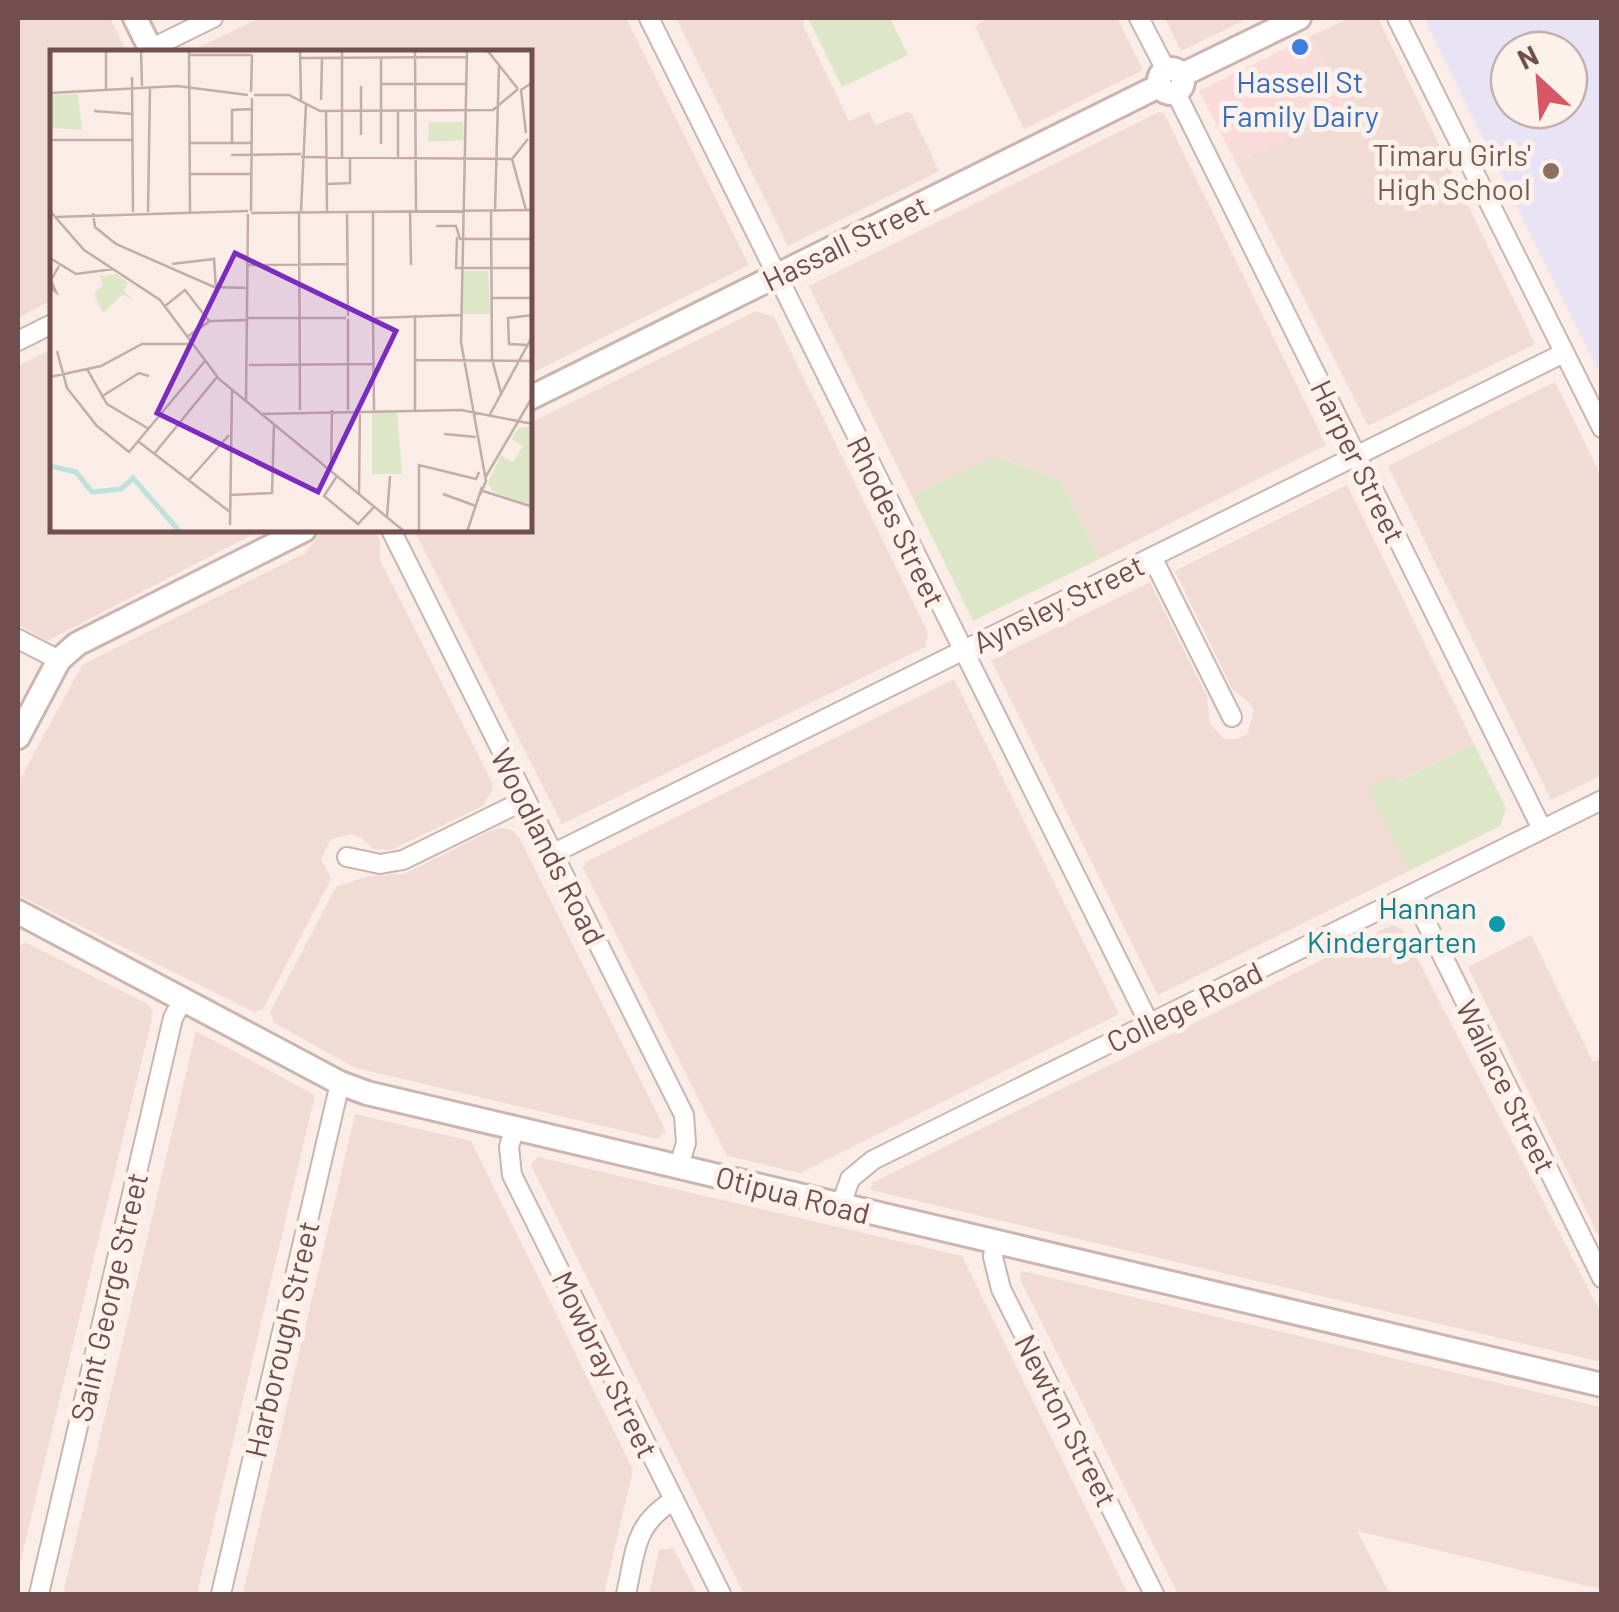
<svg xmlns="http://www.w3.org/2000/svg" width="1619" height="1612" viewBox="0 0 1619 1612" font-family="Barlow,sans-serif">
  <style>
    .residential { fill: #f1dcd5 }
    .commercial { fill: #f9dbdc }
    .education { fill: #e9e3f6; fill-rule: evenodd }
    .green { fill: #dde6c6 }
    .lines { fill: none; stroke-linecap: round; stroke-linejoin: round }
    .minor-casing { stroke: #ccb4b0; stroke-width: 22 }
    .tertiary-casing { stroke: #ccb4b0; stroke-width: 28 }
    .minor { stroke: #fff; stroke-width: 18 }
    .tertiary { stroke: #fff; stroke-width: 22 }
    .shop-dot { fill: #3f7fe0; stroke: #fdf1ec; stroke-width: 4 }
    .education-dot { fill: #8d6e63; stroke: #fdf1ec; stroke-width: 4 }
    .culture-dot { fill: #0f9aa8; stroke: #fdf1ec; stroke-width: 4 }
    .labels { text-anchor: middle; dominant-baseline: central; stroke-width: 10; stroke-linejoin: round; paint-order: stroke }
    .shop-label { font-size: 30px; fill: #366cbe; stroke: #fdf1ec }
    .education-label { font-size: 30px; fill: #785e54; stroke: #fdf1ec; text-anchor: end }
    .street-label { font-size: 30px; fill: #704f4e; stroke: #fdf1ec }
    .culture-label { font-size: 30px; fill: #0d838f; stroke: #fdf1ec; text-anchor: end }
    .inset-river { fill: none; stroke: #bde1db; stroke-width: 5 }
    .inset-road { fill: none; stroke: #c3ada9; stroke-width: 2.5 }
    .view { fill: #7b2cbf; fill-opacity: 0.15; stroke: #7b2cbf; stroke-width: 5 }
    .inset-edge { fill: none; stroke: #704f4e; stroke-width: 5 }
  </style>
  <rect width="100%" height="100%" fill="#faece6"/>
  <path class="residential" d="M18,18H110L127,52H52V300L18,318Z
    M260,18H626L749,265L530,374V52H189Z
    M676,18H804L803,25L849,121L869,112L876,125L907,112L912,114L939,171L788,246Z
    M988,18H1117L1143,70L1024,129L975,26Z
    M1165,18H1249L1181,51Z
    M1350,18H1378L1535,344L1368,426L1236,163L1347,107L1311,36Z
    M1159,112L1164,113L1326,445L1099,559L1060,479L996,456L912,496L809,286Z
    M756,311L774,317L928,633L925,647L562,824L414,530H530V423Z
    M52,349V530H261L47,641L18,625V366Z
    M1555,382L1601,476L1602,775L1551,800L1388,466Z
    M1347,485L1474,744L1397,782L1369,788L1409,871L1158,995L991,660L1150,582L1207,696L1210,724L1224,739H1236L1247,735L1254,711L1249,702L1232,689L1175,571Z
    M330,530H374L380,541V560L493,784L492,791L483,806L391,850L373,849L360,837L351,834L330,840L321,859L331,879L263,1009L254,1012L18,895V783L82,665L305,553L319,535Z
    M954,679L1119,1014L800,1173L727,1156L583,868L586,862Z
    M503,828L514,831L520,839L666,1131L658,1139L356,1068L274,1023L270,1012L336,887L368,876L404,874L492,830Z
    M1392,925L1402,929L1601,1313V1362L871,1190L872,1183Z
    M1531,935L1593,1062L1601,1059V1241L1468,967Z
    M25,942L149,1005L153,1014L18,1571V948Z
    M196,1031L315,1095L197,1594H63Z
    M355,1114L471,1141L633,1470L604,1594H243Z
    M538,1157L962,1256L1128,1594H744L531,1165Z
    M1022,1271L1601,1407V1589L1357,1531L1390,1594H1178L1020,1279Z
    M673,1548L697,1594H649L659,1550Z"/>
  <path class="commercial" d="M1311,36L1348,107L1236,163L1199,91Z"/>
  <path class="education" d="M1424,18H1601V375L1530,233ZM1509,50H1569V110H1509Z"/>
  <path class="green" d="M815,18H890L908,55L842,87L809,20Z
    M995,456L1060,479L1099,559L973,621L912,496Z
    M1474,744L1506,808L1500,826L1409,871L1368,788L1393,775L1398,782Z"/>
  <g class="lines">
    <g class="minor-casing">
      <path id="minor" d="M649,18L1149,1023
        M1139,18L1166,70
        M1397,18L1602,428
        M150,49L213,18
        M1176,93L1542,829
        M18,341L52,324
        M391,530L684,1115L686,1143L679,1166
        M1152,557L1232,717
        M18,639L59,660
        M552,854L1564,353
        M347,857L380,864L403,860L525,800
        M1412,894L1602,1278
        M514,1129L509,1147L512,1175L721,1594
        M841,1205L850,1179L873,1160L1602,800
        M995,1242L993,1257L1001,1289L1154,1594
        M39,1594L173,1018L182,1001
        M221,1594L340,1083
        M626,1594C636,1551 633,1525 674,1500"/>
    </g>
    <g class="tertiary-casing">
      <path id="tertiary" d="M135,18L152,52
        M1159 81a12 12 0 1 1 24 0a12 12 0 1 1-24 0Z
        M1182,75L1299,18
        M530,398L1159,86
        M18,737L59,660L77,644L304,530
        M18,912L340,1083L367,1093L1602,1385"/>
    </g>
    <use href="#minor" class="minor"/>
    <use href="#tertiary" class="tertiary"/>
  </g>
  <circle class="shop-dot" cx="1300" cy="47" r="10"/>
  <circle class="education-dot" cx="1551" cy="171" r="10"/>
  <circle class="culture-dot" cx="1497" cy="924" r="10"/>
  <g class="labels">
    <g class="shop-label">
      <text x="1300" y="81">Hassell St<tspan x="1300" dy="34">Family Dairy</tspan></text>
    </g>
    <g class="education-label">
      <text x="1531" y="154">Timaru Girls'<tspan x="1531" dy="34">High School</tspan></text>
    </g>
    <g class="street-label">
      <text transform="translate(845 242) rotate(-26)">Hassall Street</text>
      <text transform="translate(1359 461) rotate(64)">Harper Street</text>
      <text transform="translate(897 521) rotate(64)">Rhodes Street</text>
      <text transform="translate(1058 603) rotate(-26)">Aynsley Street</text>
      <text transform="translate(549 846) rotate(63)">Woodlands Road</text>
      <text transform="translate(1184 1006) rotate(-26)">College Road</text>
      <text transform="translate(1507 1086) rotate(64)">Wallace Street</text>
      <text transform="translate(793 1194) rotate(14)">Otipua Road</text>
      <text transform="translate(108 1297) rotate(-77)">Saint George Street</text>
      <text transform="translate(281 1339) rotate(-77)">Harborough Street</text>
      <text transform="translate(606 1364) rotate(64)">Mowbray Street</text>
      <text transform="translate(1067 1420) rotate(63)">Newton Street</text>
    </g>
    <g class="culture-label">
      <text x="1477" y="907">Hannan<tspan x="1477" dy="34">Kindergarten</tspan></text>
    </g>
  </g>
  <g transform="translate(50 50)">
    <rect width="482" height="482" fill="#faece6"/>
    <path d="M28,44L32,80L2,78L0,45ZM379,72H413L414,90L378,92ZM414,221H438L440,264H413ZM66,224L90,241L78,233L74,241L83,249L72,245L53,263L44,244L53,234L50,226ZM322,362H347L352,424H322ZM482,376V457L442,441L438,432L451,405L463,412L473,396L461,389L469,378Z" fill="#dde6c6"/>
    <path class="inset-river" d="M0,416L26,422L42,442L71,439L83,428L130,482"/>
    <path class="inset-road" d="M56,0V39M91,0L92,36M139,0L140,162M250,0L251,50M292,0V107M365,0L366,160M417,0L411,292L436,431L430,445M437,0L468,39M139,5H202M331,7V94M250,8L417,7M82,27L83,162M330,34H416M311,36V85M201,42L202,5M0,43L127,36L198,45M204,45H239L270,61L443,60L468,39M271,50L272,8M44,61L83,64M276,61L277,161M348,61V107M476,83L471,40L483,32M0,90H82M139,93H202M182,93V60L202,59M181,105L251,104M251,107L462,109L478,89M462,109L476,160M139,124H202M277,134L300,133V107M360,160L361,215M441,160L442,309L451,343M445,160L449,15M0,161L34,200L110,250L169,329L355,482M201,161L202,48M249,161L250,360M251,161L256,54M297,161L298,266M323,161V266M98,162L100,36M43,163L45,177L66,194L164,237L198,238M201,163L483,160M5,167L198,161M386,176H406L410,189H483M407,187L406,218H483M0,208L26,224L63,219M122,214L164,209L166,238M198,215L297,214M1,234L2,239L6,242L1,230L9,216M442,248H483M115,256L135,240L159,271M198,268H296M325,268L411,265M298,269V360M323,269L324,360M137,287L160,271L198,270M477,295L459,294L458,268L483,265M7,301L17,338L47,376L79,402L155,311M366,310L483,311M199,315L324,314M37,319L57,354L99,379M0,327L51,316L92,294H142M51,347L89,323L99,326M196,352L198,164M365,360V265M210,364L411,360L483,374M439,366L483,285M394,384L426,387M89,392L180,462M104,404L167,327M281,421L282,360M287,426L274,446L308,474L324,457M435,428L483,346M138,431L179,385M433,441L483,457M309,444L310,360M393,444L426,456M180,445L222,443L224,375M337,467L340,426M180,475L182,340M369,482V415L426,429L429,422M417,482L432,437"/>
    <path class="view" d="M185,203L346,281L268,442L107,363Z"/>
    <rect width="482" height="482" class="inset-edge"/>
  </g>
  <rect width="1619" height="1612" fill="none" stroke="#704f4e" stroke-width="40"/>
  <g transform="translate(1539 80) rotate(334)"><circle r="48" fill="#fdf1ec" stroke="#c5b0ad" stroke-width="2.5"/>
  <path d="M0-8L18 38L0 25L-18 38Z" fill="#d75864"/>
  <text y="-15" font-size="28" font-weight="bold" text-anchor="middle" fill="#704f4e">N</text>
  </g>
</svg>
